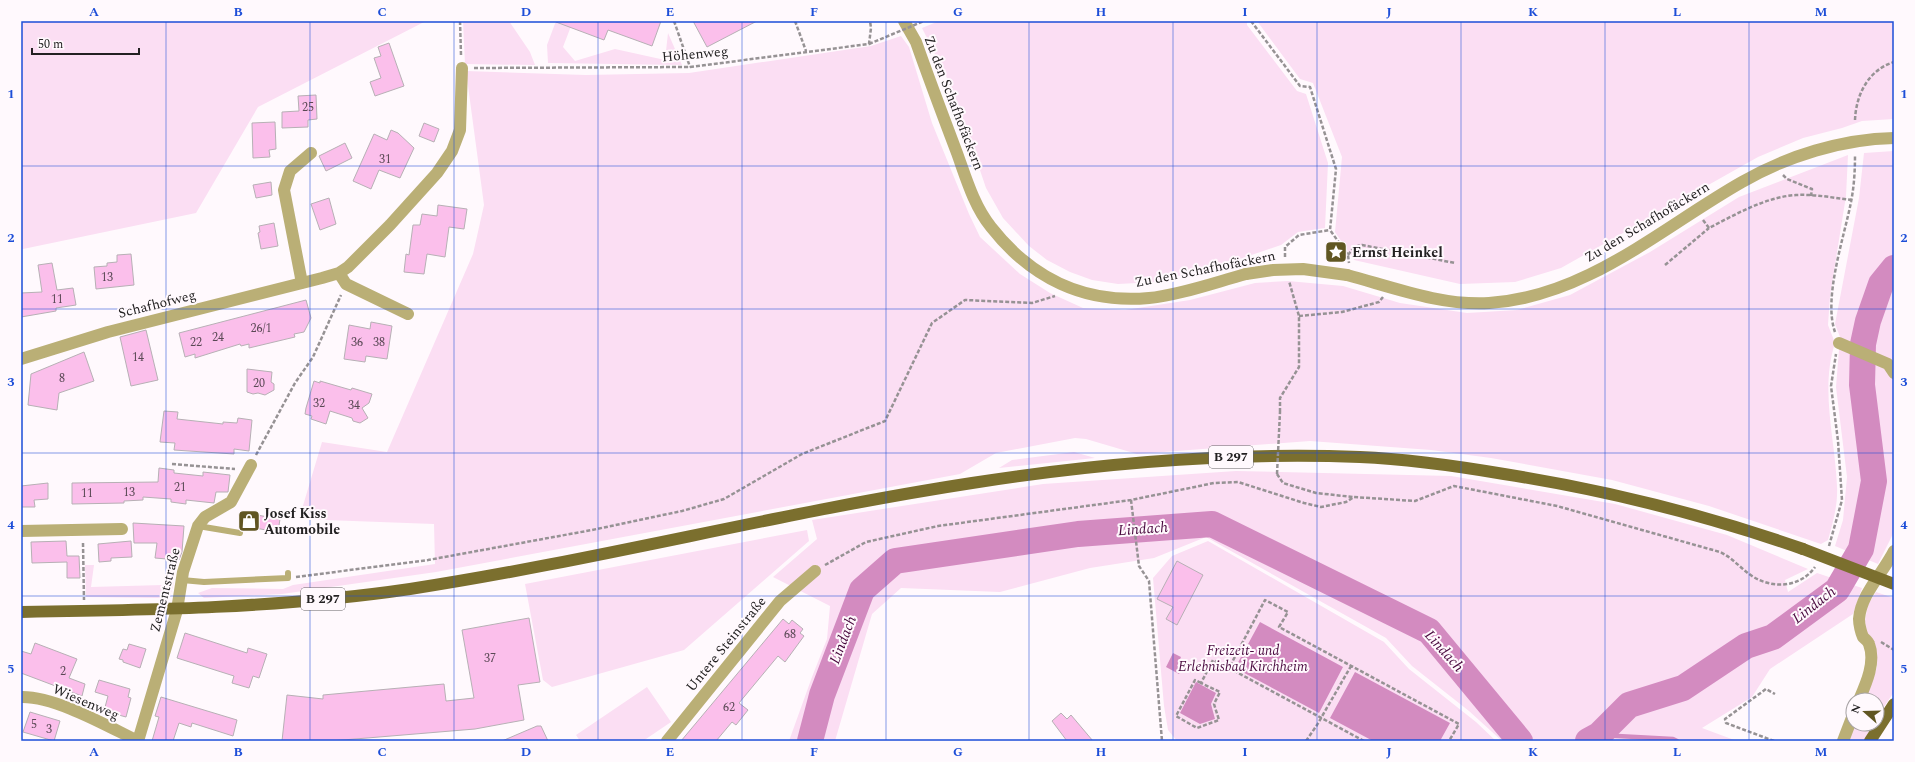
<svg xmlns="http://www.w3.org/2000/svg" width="1915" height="762" viewBox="0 0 1915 762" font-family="Spectral,serif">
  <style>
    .green { fill: #fbdef3 }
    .water { fill: #d38bc0 }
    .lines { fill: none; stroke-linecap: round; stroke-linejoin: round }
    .stream { stroke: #d38bc0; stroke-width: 4.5 }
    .river { stroke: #d38bc0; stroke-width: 26 }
    .building { fill: #fbbfeb; stroke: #b7b0b5 }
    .path { stroke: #969294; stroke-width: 2.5; stroke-dasharray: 4 2; stroke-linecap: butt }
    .service { stroke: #baaf76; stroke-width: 6 }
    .minor { stroke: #baaf76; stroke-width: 12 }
    .tertiary { stroke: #baaf76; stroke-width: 12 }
    .primary { stroke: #7b6f2e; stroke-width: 12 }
    .path-bridge { stroke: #969294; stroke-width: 2.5; stroke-dasharray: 4 2; stroke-linecap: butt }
    .tertiary-bridge { stroke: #baaf76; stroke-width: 12 }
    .primary-bridge { stroke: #7b6f2e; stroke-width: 12 }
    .grid { fill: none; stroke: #1d4ed8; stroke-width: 1; stroke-opacity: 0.55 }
    .labels { text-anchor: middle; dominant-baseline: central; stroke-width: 4; stroke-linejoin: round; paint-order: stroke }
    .number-label { font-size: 12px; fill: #594854 }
    .shield { fill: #fff9fd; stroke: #656264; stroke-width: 1 }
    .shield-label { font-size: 13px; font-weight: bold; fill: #232122 }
    .street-label { font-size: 14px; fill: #232122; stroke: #fff9fd }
    .poi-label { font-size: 14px; font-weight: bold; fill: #232122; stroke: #fff9fd; text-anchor: start }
    .park-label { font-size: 14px; font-style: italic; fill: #4b0b40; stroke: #fff9fd }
    .water-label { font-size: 15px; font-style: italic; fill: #48083d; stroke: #fff9fd }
    .neatline { fill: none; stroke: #1d4ed8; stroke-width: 1.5 }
    .grid-label { font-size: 13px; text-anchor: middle; font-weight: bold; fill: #1d4ed8 }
  </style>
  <rect width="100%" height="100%" fill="#fff9fd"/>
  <path class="green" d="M21,21H426L258,107L196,213L23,249H21Z
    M463,21H509L530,52L535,65L465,64Z
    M556,21H573L563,47L575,61L615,49L665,60L668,33L682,65L548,63L547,45Z
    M939,21H1247V25L1297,91L1306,94L1328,163L1325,228L1298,232L1281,245L1228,263L1156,282L1118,284L1092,280L1070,272L1047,260L1029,246L1003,218L986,188L953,90L922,28Z
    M1257,21H1894V119L1862,121L1842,128L1803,138L1758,157L1561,268L1515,282L1460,284L1354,260L1335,232L1342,157L1313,83L1300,79Z
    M901,36L909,47L932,123L969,214L980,237L1020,274L1050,293L1083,308L1125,310L1190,300L1255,283L1288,281L1343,286L1400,303L1467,313L1517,310L1570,295L1650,252L1739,197L1848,155L1846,196L1830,296L1828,325L1835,343C1820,390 1835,438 1837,486C1838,505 1833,522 1828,540L1821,544L1709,506L1612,480L1491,458L1431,450L1310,441L1137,454L1086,439L1075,438L996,453L960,474L436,572L282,594L204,598L198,593L212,588L283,589L293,585L435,564L434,524L299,519L322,442L387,452L473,254L484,205L466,71L586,75L689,73L871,46Z
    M1894,151V532L1878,564L1835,546L1843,520L1847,477L1836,387L1840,337L1835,324L1859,198L1864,153Z
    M1074,452L1095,458L999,468L1012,460Z
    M1236,471L1451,476L1615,504L1727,535L1808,569L1785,580L1788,592L1817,573L1862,588L1853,614L1770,669L1752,697L1702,728L1737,741H1502L1469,711L1412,666L1386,638L1206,537L1154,558L1090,568L1000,592L901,588L872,614L835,741H789L812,677L827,639L830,606L773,577L817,539L812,520L1043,484Z
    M807,530L809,541L684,650L552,687L543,680L525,584Z
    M1208,541L1384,642L1409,669L1476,722L1496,741H1177L1168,730L1164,706L1153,578L1172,556Z
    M85,565H94L91,587L163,585L172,581L174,583L170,596L158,598L86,597Z
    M1876,592L1894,598V692L1877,717V700H1865L1877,667L1876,653L1872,638L1867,633L1865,621L1868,604Z
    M647,687L671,722L643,741H580L576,735Z
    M1855,724H1873L1864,741H1848Z"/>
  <path class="water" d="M1260,622L1343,667L1319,713L1235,668Z
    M1173,653L1181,657L1177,666L1182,668L1179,674L1166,667Z
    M1355,672L1450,723L1440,741H1373L1330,718Z
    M1196,682L1216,693L1211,704L1215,719L1200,724L1180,713Z"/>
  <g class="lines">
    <path class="stream" d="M1599,735L1673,739L1677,741"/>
    <path class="river" d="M810,741L822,695L862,590L895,561L1078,534L1212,524L1429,631L1520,741
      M1588,741L1599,735L1629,705L1683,688L1746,646L1773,637L1837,590L1861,549L1874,481L1862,385L1863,344L1868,321L1881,284L1894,268"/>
  </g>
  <path class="building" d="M556,21H661L652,46L608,30L604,40L556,22Z
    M693,21H757L707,47Z
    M389,43L404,86L375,96L370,82L381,78L374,58L381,56L378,47Z
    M316,95L317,119L308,120V127L282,128V112L299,111L298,96Z
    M275,122L276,149L269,150L270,157L253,158L252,123Z
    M424,123L439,129L434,142L419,136Z
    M391,130L398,133L414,148L400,178L379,170L371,189L353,181L374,134L387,140Z
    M345,143L352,158L326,171L319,156Z
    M271,182L272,195L256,198L253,185Z
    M329,198L336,224L320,230L311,204Z
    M438,205L467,209L464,229L449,227L445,257L427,254L424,274L404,272L406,254L409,255L413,225H420L422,214L437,216Z
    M274,223L278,246L261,249L258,233L260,232L259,226Z
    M131,254L134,285L96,289L94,267L107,266V263L117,262V255Z
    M52,263L57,290L73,288L76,305L56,308V311L21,317V293L42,292L38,265Z
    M306,300L311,318L304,332L294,334L295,337L249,348V344L241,346L240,344L195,358V354L185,357L179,333Z
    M371,322L392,326L387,359L366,356L365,362L344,359L349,325L370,329Z
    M146,330L158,380L131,386L120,337Z
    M84,352L94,381L59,393L57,410L28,405L31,374Z
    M247,369L272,372L271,382L274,384V390L265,395L258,393L253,394L247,392Z
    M314,381L320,383V381L351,390L352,388L372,394L369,403L362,408L368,418L360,423L353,421L352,418L330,411L326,424L311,419L312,416L305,414L306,408Z
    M164,411L178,412L177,419L223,424V422L237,423L238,418L252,420L249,451L234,449V454L174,450L175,443L160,442Z
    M159,468L174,470V473L203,476V472L230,475L228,492H216L214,503L186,500V504L171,502V499L143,497V500L124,501V503L72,504V483L158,482Z
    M48,483V499L34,500L35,507H21V486Z
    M245,513L280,519L278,532L243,526Z
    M133,523L184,526L182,552L179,560L155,558L157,543H134Z
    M66,541L67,556H79L80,578H67V562L32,563L31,542Z
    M131,541L132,557L111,558V561L99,562L98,544Z
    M1177,561L1203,575L1177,625L1166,619L1173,607L1157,599Z
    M529,618L540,682L518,685L524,720L475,729L331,741H282L287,695L323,699V695L444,684L446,701L474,698L462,630Z
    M783,619L789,624L792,620L803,629L800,633L804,636L785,662L778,656L739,703L748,710L736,725L732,722L716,741H681Z
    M185,633L247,653L248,648L267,654L259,678L253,676L249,688L232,683L234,676L177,658Z
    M35,643L77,659L69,678L85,684L82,696L21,673V651L31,654Z
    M129,644L146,649L140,668L123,662V660L119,659L123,649L127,650Z
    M99,680L130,689L128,697L131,698L126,717L104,711L108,696L95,692Z
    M161,697L237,720L233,736L192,723L191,727L179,723L173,741H152L159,717L155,716Z
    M30,712L60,721L54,741L23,732Z
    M1061,713L1067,719L1071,715L1093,741H1067L1052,721Z
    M537,726H541L548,741H502Z"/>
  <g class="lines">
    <path class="path" d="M460,21L461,55
      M674,21L690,67
      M795,21L806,51
      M1251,21L1300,86L1310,87L1336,169L1330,230L1348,255L1349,263
      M474,68L690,67L869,44L871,28L870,21
      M1855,120C1856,95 1868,70 1894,62
      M1783,175L1787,179L1812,189L1811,196
      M1703,220L1709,228C1736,214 1766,197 1796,195C1815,194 1834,198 1852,200
      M1348,255L1354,247L1362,245L1455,263
      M1285,257V247L1299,235L1330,230
      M1665,265L1709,228
      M1299,316L1342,312L1379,302L1383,297
      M1835,332C1823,298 1844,238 1851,202C1854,187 1855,171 1855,156
      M1280,412V398L1299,367V316L1289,281
      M256,455L295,383L313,357L341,295
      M172,464L235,469
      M1277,474L1283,483L1316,493L1353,497
      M1131,500L1139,566L1149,581L1162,741
      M83,543L84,600
      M1829,546L1842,500L1838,441L1831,386L1836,354
      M825,565L866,542L938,526L1131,500L1214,483L1238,482L1304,503L1321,507L1346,502L1354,497L1415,501L1454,486L1557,506L1720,552C1733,558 1740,568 1752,576C1772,589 1800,588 1815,567
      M296,577L428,560L592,530L682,511L724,499L802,454L885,421L932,323L965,300L1032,303L1055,296
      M1881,642L1894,650
      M1201,683L1195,680L1176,716L1197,728L1219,720L1214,704L1220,692L1201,683L1213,660L1229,668
      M1306,741L1317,725L1351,666
      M1364,741L1229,668L1265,600L1288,612L1279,627L1459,724L1449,741
      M1774,741L1726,723L1725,719L1766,689L1775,694"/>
    <path class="service" d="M198,526L240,533
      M182,580L204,582L288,578V573"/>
    <path class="minor" d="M339,273L346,284L408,314
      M302,283L284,190L290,171L311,153
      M1839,343L1888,364L1894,373
      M21,359L108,332L322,278L339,273L348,267L390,225L437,173L452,151L460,130L462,68
      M21,531L122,529
      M21,697C55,696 107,726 138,741
      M1859,700C1866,684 1876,662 1869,644C1868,641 1865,639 1863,637C1861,633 1859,624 1859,619C1861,594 1883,573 1894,551
      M138,741L177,610L183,572L198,526L205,517L231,502L251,465
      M667,741L780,601L815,571
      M1843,741L1853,715"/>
    <path class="tertiary" d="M904,21L916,42C929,79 943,116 957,153C966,178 974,206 991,227C1031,278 1084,304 1149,298C1180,295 1216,282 1246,274
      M1347,275C1392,287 1442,306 1489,303C1586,297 1661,228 1742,182C1787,156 1842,139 1894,138"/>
    <path class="primary" d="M21,612C151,610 281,608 410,589C598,560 783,512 972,483C1100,463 1230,452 1360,457C1409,459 1457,466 1504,474C1606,490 1706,515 1803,549
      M1870,741L1894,704"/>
    <path class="path-bridge" d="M869,44L924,21
      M1277,474L1280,412"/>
    <path class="tertiary-bridge" d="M1246,274L1273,270L1303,269L1347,275"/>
    <path class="primary-bridge" d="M1803,549L1894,584"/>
  </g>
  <path class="grid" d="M166,21V741M310,21V741M454,21V741M598,21V741M742,21V741M886,21V741M1029,21V741M1173,21V741M1317,21V741M1461,21V741M1605,21V741M1749,21V741M21,166H1894M21,309H1894M21,453H1894M21,596H1894"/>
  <defs>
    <g id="sight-square" transform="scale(1.15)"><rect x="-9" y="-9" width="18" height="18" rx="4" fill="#605622" stroke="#fff9fd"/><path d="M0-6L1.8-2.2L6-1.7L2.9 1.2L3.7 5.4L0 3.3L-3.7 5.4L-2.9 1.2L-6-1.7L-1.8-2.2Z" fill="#fff"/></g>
    <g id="shop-square" transform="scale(1.15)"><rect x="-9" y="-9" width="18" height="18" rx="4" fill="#605622" stroke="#fff9fd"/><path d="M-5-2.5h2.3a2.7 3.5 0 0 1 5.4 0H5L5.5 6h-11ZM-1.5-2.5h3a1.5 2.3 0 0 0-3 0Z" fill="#fff"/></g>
  </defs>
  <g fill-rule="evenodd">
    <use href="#sight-square" x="1336" y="252"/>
    <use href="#shop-square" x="249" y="521"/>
  </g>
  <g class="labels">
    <g class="number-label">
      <text x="308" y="107">25</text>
      <text x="385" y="159">31</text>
      <text x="107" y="277">13</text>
      <text x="57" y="299">11</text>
      <text x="261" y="328">26/1</text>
      <text x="218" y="337">24</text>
      <text x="196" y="342">22</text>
      <text x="357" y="342">36</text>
      <text x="379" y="342">38</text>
      <text x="138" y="357">14</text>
      <text x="62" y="378">8</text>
      <text x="259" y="383">20</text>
      <text x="319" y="403">32</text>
      <text x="354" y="405">34</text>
      <text x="180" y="487">21</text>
      <text x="129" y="492">13</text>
      <text x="87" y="493">11</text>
      <text x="790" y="634">68</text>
      <text x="490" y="658">37</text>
      <text x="63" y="671">2</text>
      <text x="729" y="707">62</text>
      <text x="34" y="724">5</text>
      <text x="49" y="729">3</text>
    </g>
    <g class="shield">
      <rect x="1209" y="446" width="44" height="22" rx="3"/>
      <rect x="301" y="588" width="44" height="22" rx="3"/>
    </g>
    <g class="shield-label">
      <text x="1231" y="457">B 297</text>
      <text x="323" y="599">B 297</text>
    </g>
    <g class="street-label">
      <text transform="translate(695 54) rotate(-5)">Höhenweg</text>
      <text transform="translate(954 103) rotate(69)">Zu den Schafhofäckern</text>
      <text transform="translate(1647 222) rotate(-31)">Zu den Schafhofäckern</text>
      <text transform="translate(1205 269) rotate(-11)">Zu den Schafhofäckern</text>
      <text transform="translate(157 304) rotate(-14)">Schafhofweg</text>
      <text transform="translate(165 590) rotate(-76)">Zementstraße</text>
      <text transform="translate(726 644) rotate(-51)">Untere Steinstraße</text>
      <text transform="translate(86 702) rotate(23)">Wiesenweg</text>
    </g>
    <g class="poi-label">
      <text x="1352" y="252">Ernst Heinkel</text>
      <text x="264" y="513">Josef Kiss<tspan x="264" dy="16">Automobile</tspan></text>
    </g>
    <g class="park-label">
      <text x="1243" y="650">Freizeit- und<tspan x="1243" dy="16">Erlebnisbad Kirchheim</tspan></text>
    </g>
    <g class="water-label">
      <text transform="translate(1143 529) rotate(-4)">Lindach</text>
      <text transform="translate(1814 605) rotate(-38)">Lindach</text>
      <text transform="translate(843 640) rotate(-69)">Lindach</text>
      <text transform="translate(1444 651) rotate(48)">Lindach</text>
    </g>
  </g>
  <rect width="1915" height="762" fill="none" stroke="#fff9fd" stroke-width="44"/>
  <g transform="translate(1865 712) rotate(290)"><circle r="19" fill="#fff9fd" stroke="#a7a3a5"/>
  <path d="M0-3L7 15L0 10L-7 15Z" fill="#605622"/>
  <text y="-6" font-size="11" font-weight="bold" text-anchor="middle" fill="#232122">N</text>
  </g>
  <path d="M32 48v6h107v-6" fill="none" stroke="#232122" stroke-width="2"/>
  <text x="38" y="48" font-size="12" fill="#232122" stroke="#fff9fd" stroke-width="3" paint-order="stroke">50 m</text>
  <rect x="22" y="22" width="1871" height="718" class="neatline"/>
  <g class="grid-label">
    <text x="94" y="16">A</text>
    <text x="238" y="16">B</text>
    <text x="382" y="16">C</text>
    <text x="526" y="16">D</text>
    <text x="670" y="16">E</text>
    <text x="814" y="16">F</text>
    <text x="958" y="16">G</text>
    <text x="1101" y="16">H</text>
    <text x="1245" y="16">I</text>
    <text x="1389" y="16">J</text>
    <text x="1533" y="16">K</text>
    <text x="1677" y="16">L</text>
    <text x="1821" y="16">M</text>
    <text x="11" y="98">1</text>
    <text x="1904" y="98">1</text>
    <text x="11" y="242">2</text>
    <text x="1904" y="242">2</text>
    <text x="11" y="386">3</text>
    <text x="1904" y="386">3</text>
    <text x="11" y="529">4</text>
    <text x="1904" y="529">4</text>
    <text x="11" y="673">5</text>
    <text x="1904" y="673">5</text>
    <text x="94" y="756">A</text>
    <text x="238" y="756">B</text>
    <text x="382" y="756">C</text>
    <text x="526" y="756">D</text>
    <text x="670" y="756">E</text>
    <text x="814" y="756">F</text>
    <text x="958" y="756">G</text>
    <text x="1101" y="756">H</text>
    <text x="1245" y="756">I</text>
    <text x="1389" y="756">J</text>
    <text x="1533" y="756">K</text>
    <text x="1677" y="756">L</text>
    <text x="1821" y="756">M</text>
  </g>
</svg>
